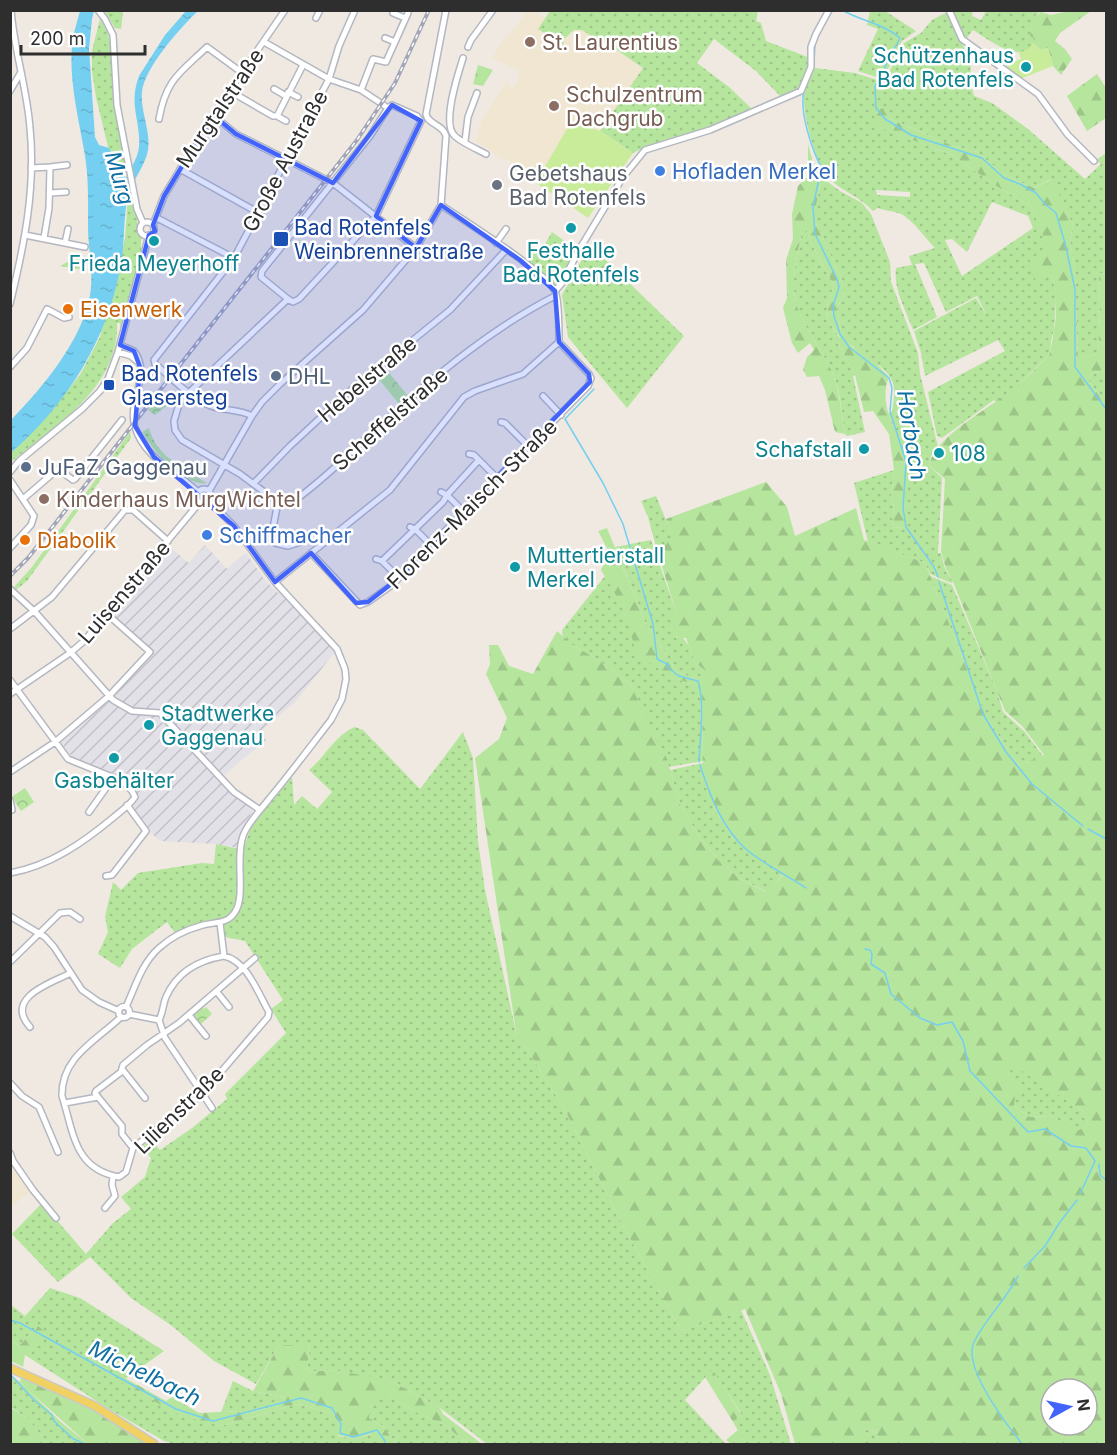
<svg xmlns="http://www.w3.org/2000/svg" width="1117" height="1455" viewBox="0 0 1117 1455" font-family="Inter,sans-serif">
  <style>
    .industrial { fill: url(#industrial-furrows) }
    .education { fill: #f0e6d1 }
    .grass { fill: url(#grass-dots); fill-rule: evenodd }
    .forest { fill: url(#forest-firs); fill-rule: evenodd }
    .park { fill: url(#park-crowns) }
    .pitch { fill: #c9ec9a }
    .water { fill: url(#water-ripples) }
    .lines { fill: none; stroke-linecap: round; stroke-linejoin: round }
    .stream { stroke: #75cff0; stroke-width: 1.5 }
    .minor-casing { stroke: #b4b7c1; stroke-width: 8 }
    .major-casing { stroke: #c9c9c9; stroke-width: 10 }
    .minor { stroke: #fff; stroke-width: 5 }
    .major { stroke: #f2d163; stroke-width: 7 }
    .rail-casing { stroke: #a3a6b8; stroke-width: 4 }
    .rail { stroke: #fff; stroke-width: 1.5; stroke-dasharray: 4.5; stroke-linecap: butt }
    .marked { fill: #4264fb; fill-opacity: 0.2; stroke: #4264fb; stroke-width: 4.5; stroke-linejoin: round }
    .education-dot { fill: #8d6e63; stroke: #fff; stroke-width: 2 }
    .culture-dot { fill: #0f9aa8; stroke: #fff; stroke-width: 2 }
    .shop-dot { fill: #3f7fe0; stroke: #fff; stroke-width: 2 }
    .worship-dot { fill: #6b7280; stroke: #fff; stroke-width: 2 }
    .transit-dot { fill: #1a4fb4; stroke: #fff; stroke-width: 2 }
    .food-dot { fill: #e8710a; stroke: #fff; stroke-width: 2 }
    .service-dot { fill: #5c6f8a; stroke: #fff; stroke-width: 2 }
    .labels { text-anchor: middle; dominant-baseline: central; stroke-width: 5; stroke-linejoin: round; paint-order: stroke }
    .education-label { font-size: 21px; fill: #785e54; stroke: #fff; text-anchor: start }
    .culture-label { font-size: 21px; fill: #0d838f; stroke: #fff }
    .street-label { font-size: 21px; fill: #2e2e2e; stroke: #fff }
    .shop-label { font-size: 21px; fill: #366cbe; stroke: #fff; text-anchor: start }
    .worship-label { font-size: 21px; fill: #5b616d; stroke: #fff; text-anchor: start }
    .transit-label { font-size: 21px; fill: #164399; stroke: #fff; text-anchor: start }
    .food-label { font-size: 21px; fill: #c56008; stroke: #fff; text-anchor: start }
    .service-label { font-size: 21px; fill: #4e5e75; stroke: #fff; text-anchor: start }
    .water-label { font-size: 22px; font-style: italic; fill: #0d6fa3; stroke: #fff }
  </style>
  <defs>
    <pattern id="industrial-furrows" width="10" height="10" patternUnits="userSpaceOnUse" patternTransform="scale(1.5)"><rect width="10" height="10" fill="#e3e1e8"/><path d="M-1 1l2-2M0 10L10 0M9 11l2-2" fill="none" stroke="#c3c1c7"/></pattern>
    <pattern id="grass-dots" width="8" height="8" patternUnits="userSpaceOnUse" patternTransform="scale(1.5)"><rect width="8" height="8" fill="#b6e59e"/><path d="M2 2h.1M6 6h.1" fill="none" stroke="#9dc588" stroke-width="1.8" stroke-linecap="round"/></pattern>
    <pattern id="forest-firs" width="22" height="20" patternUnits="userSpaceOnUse" patternTransform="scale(1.5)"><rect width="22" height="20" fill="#b6e59e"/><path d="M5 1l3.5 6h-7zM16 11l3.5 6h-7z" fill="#9dc588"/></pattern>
    <pattern id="park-crowns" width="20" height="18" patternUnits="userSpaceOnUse" patternTransform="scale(1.5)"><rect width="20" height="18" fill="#b6e59e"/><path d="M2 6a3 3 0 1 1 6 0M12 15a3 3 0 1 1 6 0" fill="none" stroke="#9dc588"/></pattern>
    <pattern id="water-ripples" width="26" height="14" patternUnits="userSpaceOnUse" patternTransform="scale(1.5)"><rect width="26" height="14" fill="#75cff0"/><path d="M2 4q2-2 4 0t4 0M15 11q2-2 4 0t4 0" fill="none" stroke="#66b2ce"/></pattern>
  </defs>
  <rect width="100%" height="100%" fill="#efe9e1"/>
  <path class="industrial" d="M205,545L227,569L241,556L246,553L264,579L278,593L281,592L314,626L335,652L295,702L261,731L266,740L219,779L234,796L253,809L240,838L237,848L216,844L160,841L148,830L129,806L138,797L128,785L119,777L73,758L61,742L114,697L152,651L111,616L170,547L189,563Z"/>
  <path class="education" d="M527,11H534L545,18L538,29L562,45L567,36L571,34L574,30L582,29L605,45L608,44L643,68L600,131L576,123L568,127L536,182L517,169L509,160L502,159L476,141L481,123L506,81L512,89L518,80V75L520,71L492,58L504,39L514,29Z
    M10,1162L30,1192L11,1207H10Z"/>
  <path class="grass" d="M1041,10L1035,16C1035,23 1038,34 1035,40C1025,69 988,39 973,30L966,39L951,11H973L972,16L981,20L986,11Z
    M105,11H123L121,29L115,28Z
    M550,11H758L756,21L761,23L766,41L810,58C808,82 803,87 782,98L756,71L714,39L697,63L729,87L753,110L701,131L647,146L633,153L600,131L643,68L608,44L600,42L582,30H574L565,38L563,45L538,29Z
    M870,11H885L916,31L902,41L883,79L858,71L878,29L867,25Z
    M947,12L971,62L970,82L974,96L992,103L1028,129L1085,179L1101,164L1096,160L1106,153V272L1099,274L1100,304L1098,354L1078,358L1075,276L1070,240L1073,225L1051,179L1034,188L1005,175L977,152L953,146L888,118L877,126L952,155L998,187L1031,206L1048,246L1056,298L1054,330L1051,341L1050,354L1014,389L996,402L994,400L942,438L937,436L928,392L1005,351L998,340L925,376L921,353L914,331L976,298L987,316L977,296L946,312L924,263L915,264L937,317L913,330C906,311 893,289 896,268L912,265L909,256L935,248C926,239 912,219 901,214C894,211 885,211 878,208L873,211C860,197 842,191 828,178C816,165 803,116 804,98C804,88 811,77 815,68L855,73L884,82L904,43L921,33L932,20ZM876,190L910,192V197L877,195ZM992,202L1028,216L1033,228L962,276L945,240L952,239L967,252Z
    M100,19C117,42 111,73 114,101C116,124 122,147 127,170L125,172L108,147L96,97L92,71V51Z
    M822,178L840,191L862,203L871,214L890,262L891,282L918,353L920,374L938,447L931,456L929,465L942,478L938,553H941L945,569L953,582L951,583L930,574L925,563L868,542L854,483L894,470L891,501L894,505L892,527L903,528L907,468L888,413L892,412C893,404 895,396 894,388C892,369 868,359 855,349C850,344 847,337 841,331L837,308L844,294L841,277L816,223V205Z
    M128,195C132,207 140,216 137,230L141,237V260L121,332L120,323H117C119,388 55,426 11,462V453L41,423L68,390L81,373L100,337L125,239Z
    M802,231H807L811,243L834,285L827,306L828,321L840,338L836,340L855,375L853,376L865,432L847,436L845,434C842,417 841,396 835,379C826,354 807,334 798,309C789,285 797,256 802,231Z
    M552,232L577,250L558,286H555L527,262L534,252L541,251Z
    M590,245L684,336L627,408L568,337L562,295Z
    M85,256V270L60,266L75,258Z
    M1106,369V406L1089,381L1090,375Z
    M149,428C156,456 184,469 207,483C188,488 153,451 144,435L142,432Z
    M130,432L131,438L27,581L16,590L14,587L32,567Z
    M656,496L673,537L658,554L648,517L641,501Z
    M651,540L676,611V638H683L689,646L695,663L709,672L696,679L677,672L645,622L615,547Z
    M605,576L621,601L630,624L673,678L693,684L702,689L703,761L669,767L630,684L597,659L574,646L563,637L562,630Z
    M930,576L952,585L997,691L1003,712L1025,732L1043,756L1019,765L986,717Z
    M355,727L363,730L420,789L463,732L473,758L478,841L485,890L516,1032L565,1110L619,1218L681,1331L741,1310L770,1375L791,1444H746L733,1422L741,1413L712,1370L685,1400L726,1444H487L440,1408L393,1382L333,1370L307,1372L310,1345H279L256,1384L214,1361L172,1326L131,1298L90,1257L58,1282L12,1234L42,1203L86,1254L113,1223L131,1209L121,1197L145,1177L151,1158L142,1147L151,1140L160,1150L192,1128L227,1099L225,1094L286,1033L271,1009L283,1000L245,941L225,937L223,924L205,926L177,936L167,922L132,949L120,968L98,954L108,932L105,917L113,882L121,890L138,873L202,863L214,864L216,844L243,850L251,827L292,777L294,805L302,796L317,809L332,792L309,770C325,757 336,734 355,727Z
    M703,763V770L717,814L733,838L784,873L767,892L739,878L718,860L699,836L680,804L670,770Z
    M1013,1064L1084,1112L1088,1125L1077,1132L1052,1116L1030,1117L1014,1106C1015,1096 1014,1086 1007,1078Z
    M50,1288L80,1298L164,1351L121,1382L221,1426L297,1404L332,1413L339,1423L338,1436L355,1439L372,1434L383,1444H175L164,1441L109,1409L25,1355L38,1326L19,1346L11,1339L10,1304L25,1316Z
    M10,1375L20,1382L61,1422L88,1444H48L28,1419L11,1407Z
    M233,1381L253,1391L283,1397L285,1403L244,1414L239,1411L221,1412Z
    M384,1394L420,1414L446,1426L468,1444H396L383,1426L369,1418L371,1400Z
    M861,1429L876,1431L879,1444H866Z"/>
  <path class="forest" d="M1069,11H1091L1060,33L1055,41L1065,49L1072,59L1061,75L1053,66L1048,48L1041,50L1033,43L1036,39L1030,36L1035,16L1041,12L1051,15Z
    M1097,74L1106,88V118L1087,131L1067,96Z
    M883,108L888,118L953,146L977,152L1005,175L1034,188L1052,179L1073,225L1070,240L1075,276L1078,358L1098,354L1100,304L1099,274L1106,272V369L1090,375L1089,381L1106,406V1444H879L876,1431L862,1429L866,1444H795L781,1394L745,1309L681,1331L619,1218L565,1110L516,1032L475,758L499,739L507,718L486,674L490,664L489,645H498L509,666L533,674L557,631L574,646L597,659L630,684L667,759L680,804L699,836L718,860L739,878L766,892L784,874L733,838L717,814L703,770L702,690L693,684L673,678L636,654C628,618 621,601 601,570L609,552L598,531L607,528L645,622L677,672L696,679L708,672L695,663L686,638H677L670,619L676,611L658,554L672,537L666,519L766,482L787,507L795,536L856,508L864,540L925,563L986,717L1019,765L1044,755L1023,727L1005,711L953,582L946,569L941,551L945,479L929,465C936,435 989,409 1013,389C1026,379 1038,366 1050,354C1051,345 1053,339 1054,330C1058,311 1055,291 1052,272L1037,282L1026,265L1047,246L1031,206L998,187L952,155L876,126L874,112ZM1013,1065L1084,1112L1088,1125L1077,1131L1052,1116L1030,1117L1014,1106L1015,1098L1024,1091L1007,1078ZM1051,1389H1087V1425H1051Z
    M808,144L814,166L822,178L816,205V223L841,277L844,294L837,308L841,331L850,339L852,347L875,362L889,377C876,407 902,438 907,467C910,483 905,512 904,528L892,527L894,505L891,501L894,470L889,434L873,411L864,412L855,375L836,340L840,337L828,321L827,306L834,285L811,243L807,231H802C797,256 789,285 798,309C807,334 826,354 835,379C840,396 842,417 845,434L835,432L825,390L819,376L807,377L803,370L807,357L814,350L810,343L798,353L792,343L783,308L787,298L786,260L793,239L792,214L798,186L808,176Z
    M38,1326L46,1333L25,1355L23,1367L11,1361V1339L19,1346Z
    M279,1345H310L307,1372L333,1370L379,1378L393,1382L440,1408L443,1414L482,1444H468L446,1426L420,1414L384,1394L371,1401L369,1418L383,1426L396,1444H383L371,1434L355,1439L337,1435L339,1423L332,1413L297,1404L221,1426L181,1416L120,1382L125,1378L166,1401L172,1397L199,1413L239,1411L245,1414L285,1403L283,1397L253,1391Z
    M712,1369L741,1414L733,1422L705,1377Z
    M21,1377L83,1403L117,1423L147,1444H88L26,1388L20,1382Z
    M10,1407L28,1419L48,1444H11Z
    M738,1430L746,1444H731L726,1440Z"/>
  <path class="park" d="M478,65L493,70L483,86L473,84Z
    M386,369L408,396L399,404L377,377Z
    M163,392L169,404L155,415L148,410Z
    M25,788L34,802L21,811L15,802L13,796Z
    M202,1007L204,1009L206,1007L212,1014L200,1025L193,1017V1014Z"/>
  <path class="pitch" d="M1033,43L1041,50L1048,48L1053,66L1020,79L1002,67L1021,59L1019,53L1030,48Z
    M576,123L600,131L633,153L588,218L552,193L546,191L536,182L568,127Z"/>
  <path class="water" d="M80,11H94L92,19L89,49L95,137L99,145L109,148L126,178C130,169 138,158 139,147C141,121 128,105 139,76L165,35L186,11H198C181,27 144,68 142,92C140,111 151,131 148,150C145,167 132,180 128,196C123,218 125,242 121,264C108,339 68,403 11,453V420C42,388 82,341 90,295C94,272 88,249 88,227C88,201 89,176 84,150C78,116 69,80 72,46C73,34 77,22 80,11Z"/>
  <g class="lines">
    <path class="stream" d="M842,10C861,21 884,24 900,38L880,76
      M827,18L833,10
      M814,64L815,44
      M813,69C810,76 806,84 804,91C799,112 812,150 822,169
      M879,79L875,86L876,108L885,119L911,135L982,158L1004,178L1020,184L1036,193L1045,204L1056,213L1065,243L1075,289V367L1106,409
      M820,174L813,207L815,234L837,279L839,287L833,306L834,316L840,334L849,347L889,378L892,388L890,411L906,462L903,508L906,527L934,567L938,577
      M594,389L565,419L603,483L623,524L653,624L657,659L669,665L667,667L679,676L698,681C705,703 700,738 699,762
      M939,582L983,714L1006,752L1032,784L1083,826
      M700,765C710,795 722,829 747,850C765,865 787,875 806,888
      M1088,829L1106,839
      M865,949L870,950L872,954L871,964L885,973L891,994L920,1018L937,1025L952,1022L963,1041L970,1071L1028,1132L1045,1129L1071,1146L1086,1148L1095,1161L1080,1194
      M1099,1164L1100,1175L1106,1180
      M1024,1268L1045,1246L1060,1222L1077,1200
      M1018,1276C1006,1300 985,1319 974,1342C962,1367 1007,1425 1022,1444
      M10,1312V1320L20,1323L176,1409L213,1421L301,1398L332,1408L341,1424L340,1433L353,1437L377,1430L385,1441V1444
      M12,1376L34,1400L52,1415L54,1421L72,1438L84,1444"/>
    <g class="minor-casing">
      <path id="minor" d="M98,10L105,19L113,35L117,105L137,209L143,223
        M949,10L962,39L1038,94L1068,135L1094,161
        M393,13L405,18
        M316,18L320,10
        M385,38L395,42
        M264,42L329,79L361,90L388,108L392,105L417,116L421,121L376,216L299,299L293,302L288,299L180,401L174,421L175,430L182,440L240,474L278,502L294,501C326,478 354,449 383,423C436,375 492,328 555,296
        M468,47L471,40L493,10
        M463,58C458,74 442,122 454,135C460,142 477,149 486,154
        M274,89L286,96
        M228,90L273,116H277L303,65
        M361,90L373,59L386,62L408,13
        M10,91L21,72
        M288,92L298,97
        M213,115L236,134L333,183L416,248
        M277,116L286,121
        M159,119C166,79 180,73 207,47L241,72
        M465,141L468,117L477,93
        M50,167L67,165
        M31,168L50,167L49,208L44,238
        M180,169L257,212
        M50,193L66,192
        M441,205C462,219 546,272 555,291C559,300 559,331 559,342
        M157,218L234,258
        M140 229a7 7 0 1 1 14 0a7 7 0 1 1-14 0Z
        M153,225L164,196L213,115L285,10
        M25,235L85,247
        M65,243L68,229
        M496,243L506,229
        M555,291L562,283L579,250L623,177L645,150L710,130L801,91L811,67V47L816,34L829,10
        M288,299L261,277L262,271L370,136L388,108
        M10,304C24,246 36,188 30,128C27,88 14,50 11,10
        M120,345L134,351C152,374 127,401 135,427C144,458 176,471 198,492
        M118,352L131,356L138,362
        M10,367L27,348L47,309L64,318L69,317
        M543,396L561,415
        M252,416C240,409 224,411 211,406C190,398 172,378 155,364L154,360L234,258L329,79L339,46L355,10
        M501,422L505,423L529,447
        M469,454L474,455L497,478
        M10,472L19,461L82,409L100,391L108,379L118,352L149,235
        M10,480L34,516L31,525L10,548
        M254,483L290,446L345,395L450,310L506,250
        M197 496a7 7 0 1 1 14 0a7 7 0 1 1-14 0Z
        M209,491L252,416L262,402L280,384L363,310L416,248L441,205L446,136C443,124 428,125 426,114L446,10
        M441,492L447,495L464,512
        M23,499L58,469L73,480L75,479L122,420
        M278,502L272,533V538L275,543L288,546L323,535L328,540
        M410,527L415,529L431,545
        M311,553L360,605L368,602L392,585L588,386L591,378L589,374L559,342
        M376,559L382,561L399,578
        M382,561L443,502L447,495L479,460
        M275,582L390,490L464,397L475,391L523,374L559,342
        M10,589L35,612L113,700L132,711L160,713L234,792L260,810
        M10,629L52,597L125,510H133L168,541
        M10,680L68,759L122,781L132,791L135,797C130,805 121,811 114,817C84,842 50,866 10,873
        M10,694L70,653L84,641L200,502
        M10,772L55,742L109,696L150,652L107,614
        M10,800L12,810
        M89,812L113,778
        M106,876L112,875L116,870L146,831L127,805
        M10,916L45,937L54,947L82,990L99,1002L119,1011
        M10,962L60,913L70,912L80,919
        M217,992L229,1007
        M118.5 1012a5.5 5.5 0 1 1 11 0a5.5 5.5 0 1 1-11 0Z
        M126,1007C135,987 142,963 159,948C171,937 188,929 203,925C215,922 228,924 235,912C246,896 235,859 243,836C248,822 260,811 269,799C290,774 310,747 331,720L342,699L346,679L345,669L337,649L275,582L234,526L209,501
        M129,1014L159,1020L165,1038L212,1108
        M189,1015L206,1036
        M121,1017C96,1041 61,1057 62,1096C74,1133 74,1169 119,1177L126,1172L133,1148L202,1094L268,1017L269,1012C258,993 247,961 224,956L220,923
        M159,1020C163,1013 163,1004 166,997C177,972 199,960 224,956
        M30,1027C4,998 50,983 71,973
        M122,1069L145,1098
        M10,1083L22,1096L39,1107L58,1152
        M98,1097L95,1093L96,1091L121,1072L123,1065L147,1045L179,1023L255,958
        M98,1097L122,1126V1134L133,1148
        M65,1103L98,1097
        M10,1153L13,1161L33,1190L56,1218
        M105,1208L115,1196L112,1185L113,1176"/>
    </g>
    <g class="major-casing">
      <path id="major" d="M10,1368L95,1406L154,1444"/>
    </g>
    <use href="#minor" class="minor"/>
    <use href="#major" class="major"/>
    <g class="rail-casing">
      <path id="rail" d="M10,576L28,558L357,140L395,83L429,10"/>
    </g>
    <use href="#rail" class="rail"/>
  </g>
  <path class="marked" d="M392,105L421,121L376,216L416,248L441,205L520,260L555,291L559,342L589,374L590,382L399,578L368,602L356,603L311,553L275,582L234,526L154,457L135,426L140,367L134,351L120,345L149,235L155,231L153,225L164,196L213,115L236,134L333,183Z"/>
  <g class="education-dot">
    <circle cx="530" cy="42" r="6"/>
    <circle cx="554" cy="106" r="6"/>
    <circle cx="44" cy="499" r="6"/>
  </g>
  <g class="culture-dot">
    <circle cx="1026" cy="67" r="6"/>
    <circle cx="571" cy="228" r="6"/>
    <circle cx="154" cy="241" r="6"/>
    <circle cx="864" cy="449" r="6"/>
    <circle cx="939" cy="453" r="6"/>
    <circle cx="515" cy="567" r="6"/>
    <circle cx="149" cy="725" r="6"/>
    <circle cx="114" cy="758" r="6"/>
  </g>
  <g class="shop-dot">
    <circle cx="660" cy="171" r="6"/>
    <circle cx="207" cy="535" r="6"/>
  </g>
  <circle class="worship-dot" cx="497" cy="185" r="6"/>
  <g class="transit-dot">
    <rect x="273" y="231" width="16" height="16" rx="3"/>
    <rect x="103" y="379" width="12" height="12" rx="3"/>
  </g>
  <g class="food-dot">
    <circle cx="68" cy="309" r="6"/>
    <circle cx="25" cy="540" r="6"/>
  </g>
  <g class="service-dot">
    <circle cx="276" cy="376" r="6"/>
    <circle cx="26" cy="467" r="6"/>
  </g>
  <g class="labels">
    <g class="education-label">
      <text x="542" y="42">St. Laurentius</text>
      <text x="566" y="94">Schulzentrum<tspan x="566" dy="24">Dachgrub</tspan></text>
      <text x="56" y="499">Kinderhaus MurgWichtel</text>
    </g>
    <g class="culture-label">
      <text x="1014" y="55" text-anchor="end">Schützenhaus<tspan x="1014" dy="24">Bad Rotenfels</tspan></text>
      <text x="571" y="250">Festhalle<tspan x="571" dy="24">Bad Rotenfels</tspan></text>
      <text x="154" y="263">Frieda Meyerhoff</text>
      <text x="852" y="449" text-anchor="end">Schafstall</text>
      <text x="951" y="453" text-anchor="start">108</text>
      <text x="527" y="555" text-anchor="start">Muttertierstall<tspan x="527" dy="24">Merkel</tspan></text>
      <text x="161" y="713" text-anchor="start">Stadtwerke<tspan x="161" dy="24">Gaggenau</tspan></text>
      <text x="114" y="780">Gasbehälter</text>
    </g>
    <g class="street-label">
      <text transform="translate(220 108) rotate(-56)">Murgtalstraße</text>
      <text transform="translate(285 161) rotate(-62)">Große Austraße</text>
      <text transform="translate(367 379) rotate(-40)">Hebelstraße</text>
      <text transform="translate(390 419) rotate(-41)">Scheffelstraße</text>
      <text transform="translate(472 504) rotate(-45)">Florenz-Maisch-Straße</text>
      <text transform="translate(124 592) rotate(-49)">Luisenstraße</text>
      <text transform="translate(179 1110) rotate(-44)">Lilienstraße</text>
    </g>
    <g class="shop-label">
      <text x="672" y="171">Hofladen Merkel</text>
      <text x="219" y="535">Schiffmacher</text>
    </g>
    <g class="worship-label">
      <text x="509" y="173">Gebetshaus<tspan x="509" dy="24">Bad Rotenfels</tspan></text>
    </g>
    <g class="transit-label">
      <text x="294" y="227">Bad Rotenfels<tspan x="294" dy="24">Weinbrennerstraße</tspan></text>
      <text x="121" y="373">Bad Rotenfels<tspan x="121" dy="24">Glasersteg</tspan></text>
    </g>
    <g class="food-label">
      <text x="80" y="309">Eisenwerk</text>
      <text x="37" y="540">Diabolik</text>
    </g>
    <g class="service-label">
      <text x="288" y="376">DHL</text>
      <text x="38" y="467">JuFaZ Gaggenau</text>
    </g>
    <g class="water-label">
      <text transform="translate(120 178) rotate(74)">Murg</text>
      <text transform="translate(912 435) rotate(81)">Horbach</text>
      <text transform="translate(145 1373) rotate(26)">Michelbach</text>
    </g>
  </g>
  <rect width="1117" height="1455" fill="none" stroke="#2e2e2e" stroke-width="24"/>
  <g transform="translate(1069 1407) rotate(82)"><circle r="28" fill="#ffffff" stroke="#ababab" stroke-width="1.5"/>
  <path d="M0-4.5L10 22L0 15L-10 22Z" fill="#4264fb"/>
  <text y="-9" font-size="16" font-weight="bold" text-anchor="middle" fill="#2e2e2e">N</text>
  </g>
  <path d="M21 45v9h124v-9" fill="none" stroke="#2e2e2e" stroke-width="3"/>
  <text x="30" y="45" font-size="18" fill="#2e2e2e" stroke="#ffffff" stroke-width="4.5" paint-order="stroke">200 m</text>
</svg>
